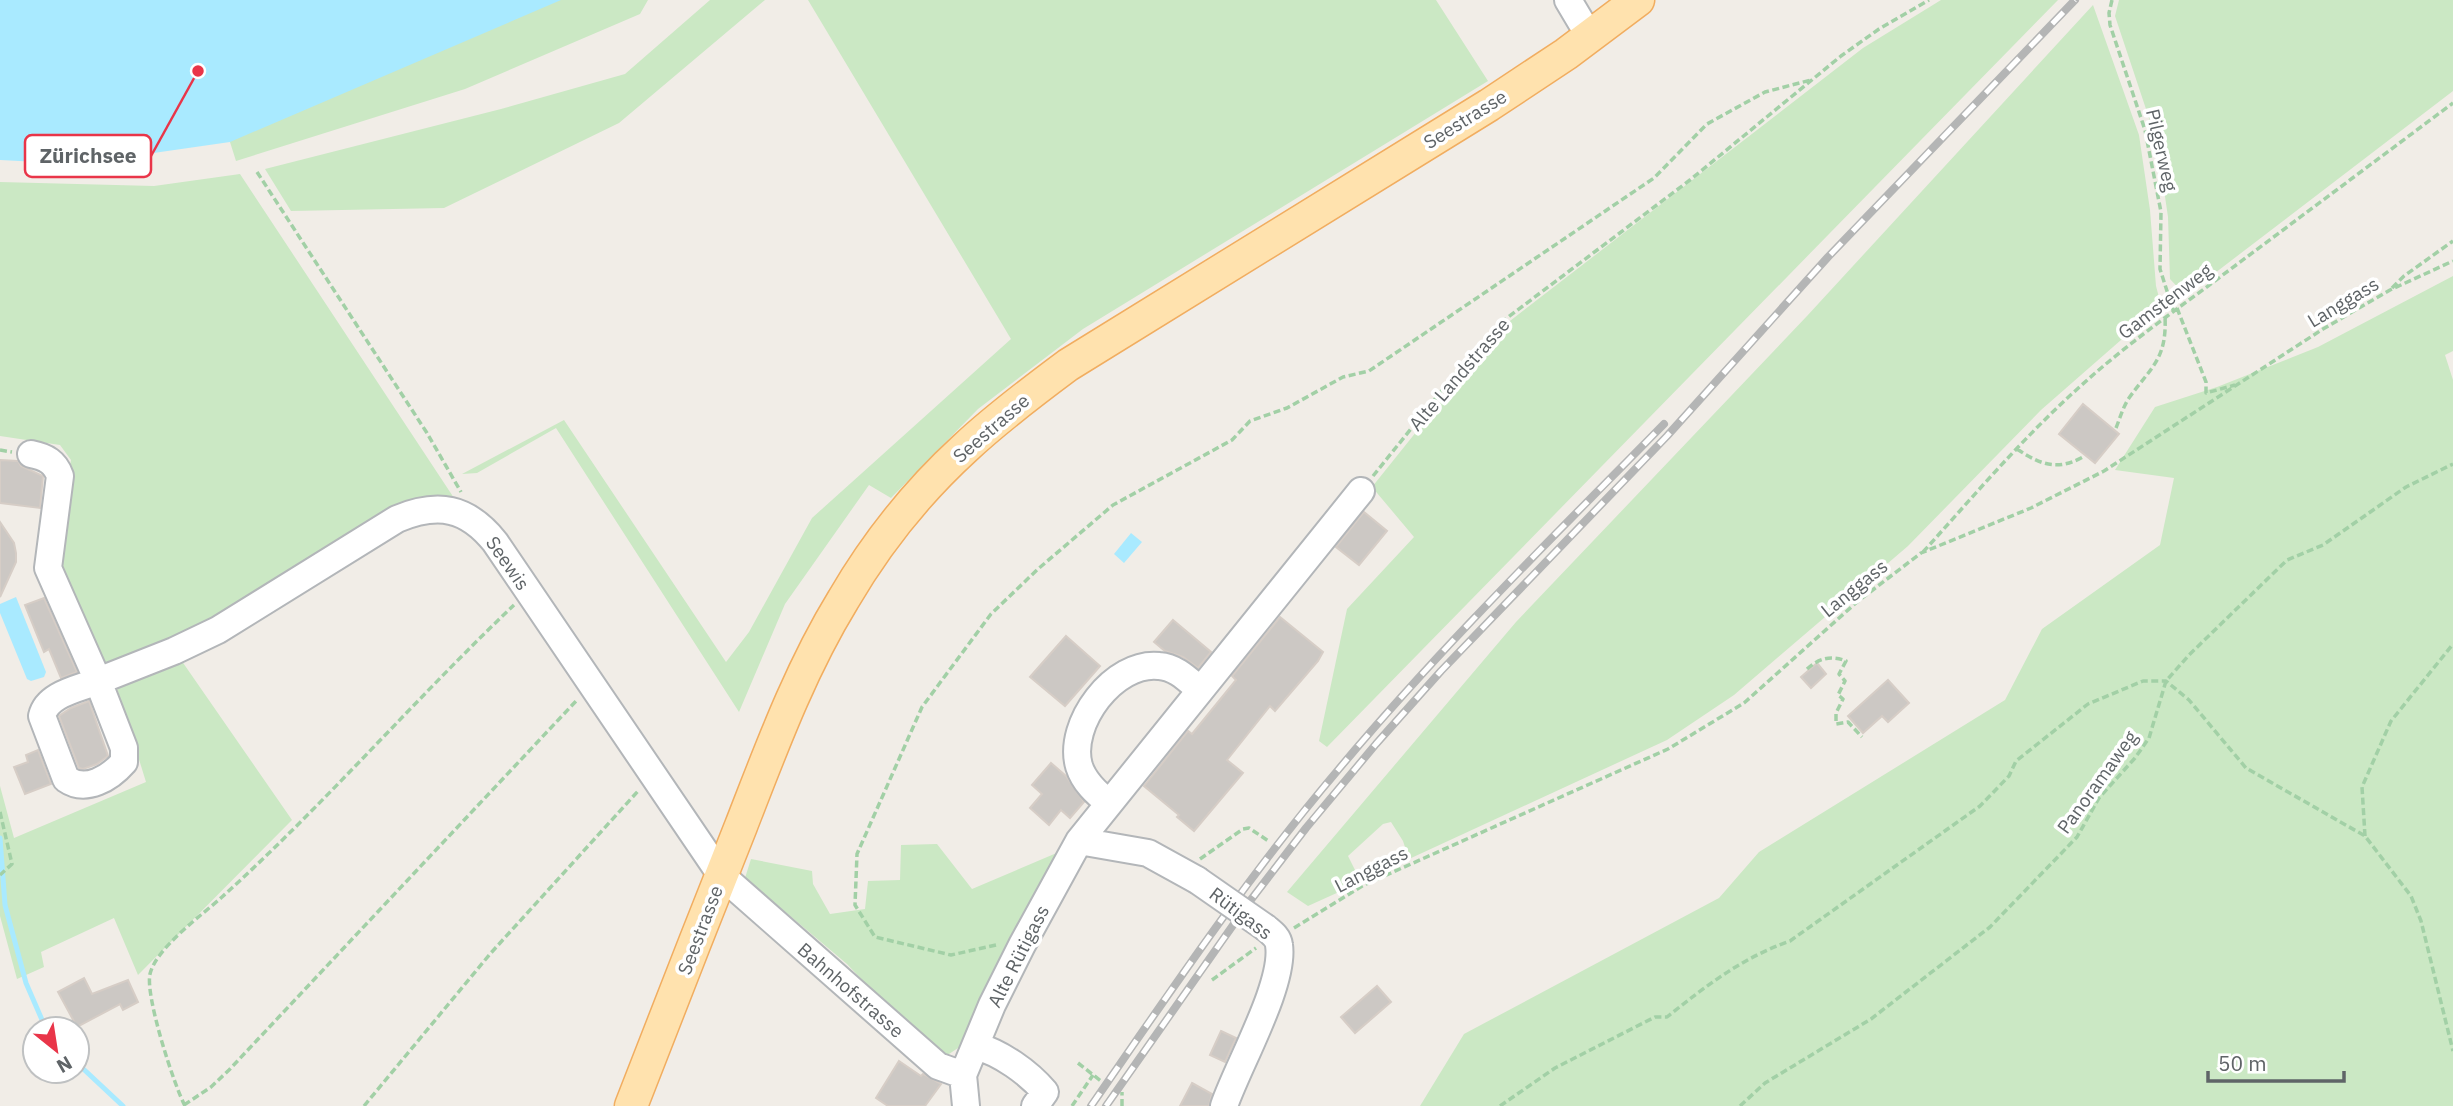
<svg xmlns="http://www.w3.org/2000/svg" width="2453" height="1106" viewBox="0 0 2453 1106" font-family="'IBM Plex Sans',sans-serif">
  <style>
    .green { fill: #cbe8c4 }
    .water { fill: #a9eaff }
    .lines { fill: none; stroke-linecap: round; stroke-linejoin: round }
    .stream { stroke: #a9eaff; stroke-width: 5 }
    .building { fill: #ccc8c4; stroke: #d6cdc6; stroke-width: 2 }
    .minor-casing { stroke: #b3b6b9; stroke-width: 30 }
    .major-casing { stroke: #f1ad60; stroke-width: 35 }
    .path { stroke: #a2d0a6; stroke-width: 3.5; stroke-dasharray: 7 3.5; stroke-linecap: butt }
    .minor { stroke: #fff; stroke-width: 26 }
    .major { stroke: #ffe2ae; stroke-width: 32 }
    .rail-casing { stroke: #b4b5b5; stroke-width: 8 }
    .rail { stroke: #fff; stroke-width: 5; stroke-dasharray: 16; stroke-linecap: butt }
    .minor-bridge-casing { stroke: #b3b6b9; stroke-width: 30; stroke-linecap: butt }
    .minor-bridge { stroke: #fff; stroke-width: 26 }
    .labels { text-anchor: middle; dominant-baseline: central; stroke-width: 7; stroke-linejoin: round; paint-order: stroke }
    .street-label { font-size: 19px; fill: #5f6467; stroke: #fff }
    .leader { fill: none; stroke: #e93549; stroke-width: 2.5 }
    .callout-dot { fill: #e93549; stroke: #fff; stroke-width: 2.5 }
    .callout { fill: #fff; stroke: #e93549; stroke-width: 2.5 }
    .callout-label { font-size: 21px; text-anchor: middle; font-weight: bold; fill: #5f6467 }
  </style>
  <rect width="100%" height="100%" fill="#f1ede7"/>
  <path class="green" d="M483,0H648L640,14L465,89L236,161L230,142L232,132Z
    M710,0H765L619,123L444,208L291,211L265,169L501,109L625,74Z
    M808,0H1436L1488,81L1083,329L978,409L891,498L869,485L785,604L739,712L556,428L477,473L462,474L564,420L726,662L749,632L812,518L1011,339Z
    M1941,0H2058L1327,747L1319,741L1347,609L1414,537L1372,487L1497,331L1863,48Z
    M2119,0H2453V91L2198,286L2184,294L2170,279L2168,217L2157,142L2115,16Z
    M2093,5L2139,135L2150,210L2156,286L2161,305L2041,410L1908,546L1734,695L1667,740L1409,859L1403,841L1391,822L1383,824L1348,856L1361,882L1308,906L1287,892L1516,622L1807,316Z
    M240,174L454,498L407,505L179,657L292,820L138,975L114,918L41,952L44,967L17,979L0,916V786L14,838L146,782L116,685L56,556L71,460L60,445L0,436V182L154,186Z
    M2453,276V351L2445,355L2453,380V1106H1420L1464,1034L1719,898L1759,852L2005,700L2042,629L2160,545L2174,478L2115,470L2155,407L2217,387L2318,347Z
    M937,844L972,889L1066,849L1014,942L961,1046L946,1056L915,1036L847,964L745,878L751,859L812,871L813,884L830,914L865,909L868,881L900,880L901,845Z"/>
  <path class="water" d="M0,0H561L230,142L77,164L0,160Z
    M1131,533L1142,542L1124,563L1114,554Z
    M16,597L46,672L44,677L31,681L27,679L0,613V604Z"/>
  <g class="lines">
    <path class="stream" d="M0,838L5,905L26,983L46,1029
      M77,1063L123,1106"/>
  </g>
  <path class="building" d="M2083,404L2119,434L2095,463L2059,434Z
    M0,460L18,461L21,466L43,476L40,508L0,503Z
    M1364,512L1387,531L1359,565L1336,547Z
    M0,522L14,543L16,553V562L0,597Z
    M44,598L77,672L61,678L49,649L44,652L25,605Z
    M1280,617L1323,652L1318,661L1275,711L1270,706L1227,760L1243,773L1194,831L1177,817L1179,815L1144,786L1188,731L1192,734L1236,680L1232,676Z
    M1173,620L1211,652L1198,668L1183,657L1165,651L1154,642Z
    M1066,636L1100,666L1065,706L1030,677Z
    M1817,663L1826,674L1811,688L1801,677Z
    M1888,680L1909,703L1888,722L1882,716L1863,733L1848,716Z
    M89,701L108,756L97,764L83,769L79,768L59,716L71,708Z
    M38,750L51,784L25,794L14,767L28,762L26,755Z
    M1051,763L1066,776L1084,802L1070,818L1061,810L1049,825L1030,808L1042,794L1032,785Z
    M84,978L92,994L128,980L138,1002L123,1010L120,1004L77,1027L58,992Z
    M1377,986L1391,1002L1355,1033L1341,1017Z
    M1221,1031L1236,1038L1225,1062L1210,1055Z
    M899,1061L921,1076L923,1074L941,1084L925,1106H888L876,1098Z
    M1192,1083L1212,1094L1209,1106H1180Z"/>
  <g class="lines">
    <g class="minor-casing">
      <path id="minor" d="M1568,0L1590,37
        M31,454C46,457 55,462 60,476L48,568L98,681L174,651L218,630L397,519C438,502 467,507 495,542L721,875L938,1066L963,1075
        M98,681L124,748V762C110,778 86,793 66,779L42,716C47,694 78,689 98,681Z
        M1109,803C1096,793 1084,782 1079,766C1067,724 1114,661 1159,666C1176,667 1188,680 1200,690
        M1079,841L1148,853L1197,880
        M976,1046C1001,1053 1028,1072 1045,1092L1035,1106
        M966,1106L963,1075L992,1005L1022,945L1079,841L1361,491
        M1224,1106C1238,1065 1285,984 1279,945C1278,937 1272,933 1266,928"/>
    </g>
    <g class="major-casing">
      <path id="major" d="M631,1106C667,1013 704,919 741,826C771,749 800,670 843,600C875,545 918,491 965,448C997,418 1033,391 1068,365L1489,105L1566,54L1638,0"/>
    </g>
    <path class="path" d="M2112,0L2109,13L2110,25L2145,130L2161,212L2160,269L2173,310
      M257,172L427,433L461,492
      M2392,288L2404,276L2453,241
      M2177,308L2206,382V393L2235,385
      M2116,428C2120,418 2123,407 2129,398C2152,366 2167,359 2165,316
      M2017,449C2041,465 2057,471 2083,457
      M0,450L12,452
      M1373,476L1468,358L1503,321L1690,180L1841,56L1879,29L1929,0
      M1923,552C1972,498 2020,441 2074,392C2115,354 2159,322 2204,289L2453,103
      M1807,669C1819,658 1831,655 1846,661L1839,674L1845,681L1838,695L1843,699L1836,713V724L1848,722L1862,737
      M0,812L12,864L0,875
      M2365,836L2362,787L2391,721L2453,644
      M1200,859L1243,829L1249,828L1270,842
      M1294,928L1364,885L1668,749L1744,703L1857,602L1921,553L2031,508L2104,471L2323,329L2390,290L2453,261
      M996,945L951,955L875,937L855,905L857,854L922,707L991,614L1038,569L1113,505L1232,440L1250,421L1287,408L1343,377L1369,371L1654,178L1707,124L1765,92L1811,80
      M1212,980L1256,948
      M1078,1063L1101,1081
      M184,1105L211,1087L229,1070L577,700
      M185,1106C174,1085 145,996 150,974C156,948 202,915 222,897C324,805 414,700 514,605
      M364,1106L490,954L639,790
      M1072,1106L1093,1075
      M1122,1106V1092
      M1500,1106L1555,1068L1655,1017H1667C1707,985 1742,958 1790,941L1980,806L2009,776L2016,761L2088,704L2143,681H2166L2189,700L2246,768L2365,836L2411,896L2421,921L2453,1051
      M1740,1106L1765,1083L1871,1019L1990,927L2077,837L2099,798L2135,758L2149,738L2166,681L2189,655L2287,560L2323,545L2406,487L2453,464"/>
    <use href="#minor" class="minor"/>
    <use href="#major" class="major"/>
    <g class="rail-casing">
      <path id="rail" d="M1091,1106C1170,992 1248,876 1338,770C1440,648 1553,537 1664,424
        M1106,1106L1250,901L1306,828L1376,744L1441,671L1667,436L1828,257L2075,0"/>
    </g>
    <use href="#rail" class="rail"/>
    <g class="minor-bridge-casing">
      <path id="minor-bridge" d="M1197,880L1266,928"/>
    </g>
    <use href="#minor-bridge" class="minor-bridge"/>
  </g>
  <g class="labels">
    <g class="street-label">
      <text transform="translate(1465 119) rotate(-32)">Seestrasse</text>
      <text transform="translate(2162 150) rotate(77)">Pilgerweg</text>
      <text transform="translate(2165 301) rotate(-37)">Gamstenweg</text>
      <text transform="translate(2343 302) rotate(-31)">Langgass</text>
      <text transform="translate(1459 374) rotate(-49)">Alte Landstrasse</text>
      <text transform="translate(991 428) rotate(-41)">Seestrasse</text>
      <text transform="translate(508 563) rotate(55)">Seewis</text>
      <text transform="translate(1854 588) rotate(-39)">Langgass</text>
      <text transform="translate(2097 782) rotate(-54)">Panoramaweg</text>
      <text transform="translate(1371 869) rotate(-27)">Langgass</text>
      <text transform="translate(1241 913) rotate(37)">Rütigass</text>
      <text transform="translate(700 930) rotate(-69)">Seestrasse</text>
      <text transform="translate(1018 956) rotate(-63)">Alte Rütigass</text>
      <text transform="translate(851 990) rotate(41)">Bahnhofstrasse</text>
    </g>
  </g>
  <path class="leader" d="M198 71L151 156"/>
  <circle class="callout-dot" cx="198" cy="71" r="7"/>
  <rect class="callout" x="25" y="135" width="126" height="42" rx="7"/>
  <g class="callout-label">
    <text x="88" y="163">Zürichsee</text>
  </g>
  <g transform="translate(56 1050) rotate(150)"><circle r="33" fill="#ffffff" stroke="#bfc1c2" stroke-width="2"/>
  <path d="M0-5L12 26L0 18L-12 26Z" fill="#e93549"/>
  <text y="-10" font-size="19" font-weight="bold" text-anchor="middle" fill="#5f6467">N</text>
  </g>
  <path d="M2208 1071v10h136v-10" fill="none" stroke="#5f6467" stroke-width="3.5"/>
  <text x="2218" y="1071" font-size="21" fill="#5f6467" stroke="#ffffff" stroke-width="5" paint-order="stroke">50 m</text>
</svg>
